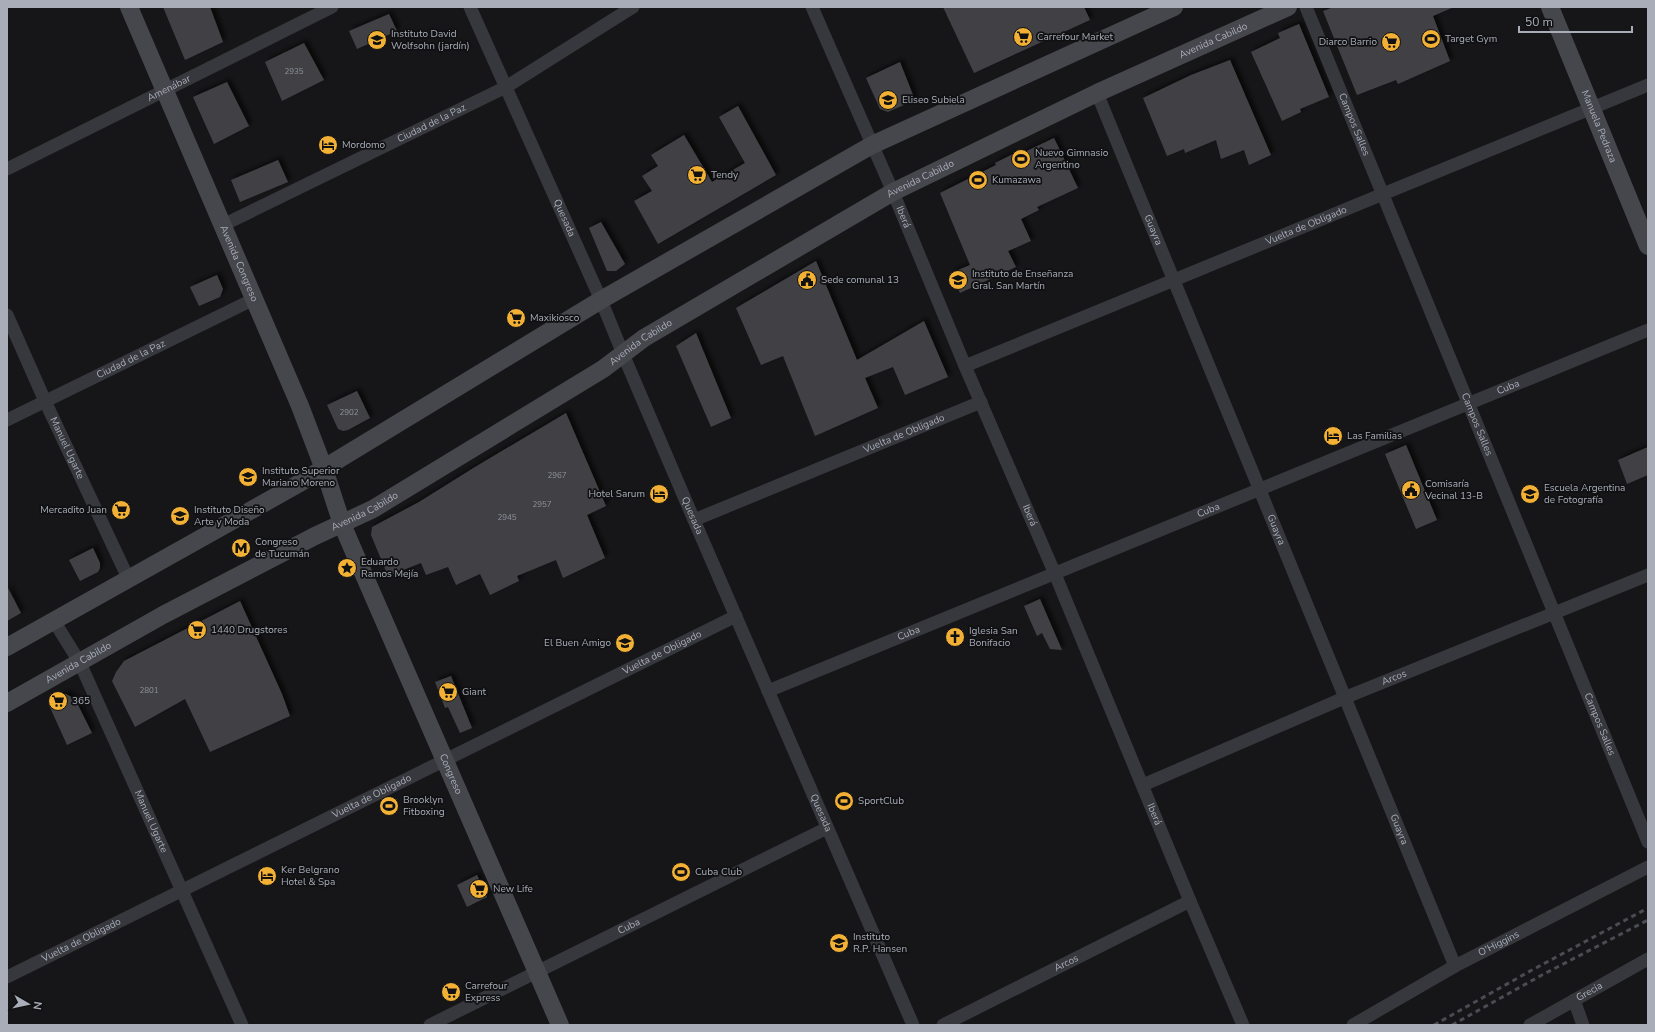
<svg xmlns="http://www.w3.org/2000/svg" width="1655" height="1032" viewBox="0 0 1655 1032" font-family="'Nunito Sans',sans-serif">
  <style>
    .building { fill: #404145; filter: url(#shadow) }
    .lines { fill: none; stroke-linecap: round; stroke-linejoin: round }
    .street { stroke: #37383d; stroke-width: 13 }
    .secondary { stroke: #45474d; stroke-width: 18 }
    .rail { stroke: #4a4c52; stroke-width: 3; stroke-dasharray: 5 4; stroke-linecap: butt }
    .labels { text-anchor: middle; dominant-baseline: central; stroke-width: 3.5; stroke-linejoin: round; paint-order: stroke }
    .number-label { font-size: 8px; fill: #8e929b }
    .poi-label { font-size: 10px; fill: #a8adb8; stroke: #111113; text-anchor: start }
    .street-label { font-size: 10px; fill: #a8adb8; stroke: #111113 }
  </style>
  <defs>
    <filter id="shadow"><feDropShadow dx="3.5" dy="-3.5" stdDeviation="2" flood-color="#0009"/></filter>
  </defs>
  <rect width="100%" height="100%" fill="#161618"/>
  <path class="building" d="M163,7H210L223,42L185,60Z
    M943,7H1084L1090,20L974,73Z
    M1334,7H1454L1433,16L1450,61L1398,84L1396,80L1357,95L1323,11Z
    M389,14L397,31L357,49L349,31Z
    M1299,24L1329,97L1300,109L1301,112L1282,121L1251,52L1280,38L1278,33Z
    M304,43L324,80L282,101L265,62Z
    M1230,60L1271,155L1249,165L1244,150L1221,159L1216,140L1185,153L1184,149L1167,156L1143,98L1191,75Z
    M900,62L915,100L888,112L880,109L866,78Z
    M227,82L249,126L214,144L193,97Z
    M738,106L776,175L658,244L634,201L652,191L642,176L658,166L651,155L684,135L712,182L745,163L719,117Z
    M1054,138L1078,188L1037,207L1039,210L1021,219L1031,241L1008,251L1016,267L960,293L951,273L970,265L940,193L996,165L995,163L1013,154L1014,157Z
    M278,160L288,182L240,202L231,180Z
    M601,222L625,264L616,271H607L589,228Z
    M816,261L857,360L924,321L948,377L905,395L893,367L865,378L878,408L815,436L783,356L761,365L736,308Z
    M217,275L223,289L220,297L199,306L190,287Z
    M696,333L731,418L711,427L676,346Z
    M357,391L370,418L348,430L343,431L338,429L327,405Z
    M566,413L606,506L587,515L605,558L563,578L556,560L517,576L519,581L490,595L480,574L456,585L448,567L426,575L421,563L388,576L371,535L372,527L419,502L475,467Z
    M1406,445L1437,520L1416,529L1385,454Z
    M1648,447V475L1627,484L1618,460Z
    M93,548L100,563V568L98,572L80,581L69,560Z
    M7,586L21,613L7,621Z
    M1040,599L1062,650L1050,649L1042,633L1037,636L1024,606Z
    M240,601L282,694L290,716L210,752L185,699L135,727L112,681L116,672L124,661Z
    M451,676L472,728L460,733L448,707L445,708L435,682Z
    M66,694L75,699L92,733L67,745L48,703Z
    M477,875L487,897L467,907L457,885Z"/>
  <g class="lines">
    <g class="street">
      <path id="s1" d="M470,7L601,300L623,354L694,520L913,1025"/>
      <path id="s2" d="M812,7L893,192L965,366L1055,574L1190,901L1243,1025"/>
      <path id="s3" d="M1306,7L1648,842"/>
      <path id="s4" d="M1097,93L1455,966"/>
      <path id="s5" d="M7,169L332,7"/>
      <path id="s6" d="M223,225L506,87L633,7"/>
      <path id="s7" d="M7,315L45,401L129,580"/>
      <path id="s8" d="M965,366L1648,85"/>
      <path id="s9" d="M7,420L254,299"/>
      <path id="s10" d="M694,520L981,402"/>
      <path id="s11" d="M54,621L80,663L242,1025"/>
      <path id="s12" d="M768,691L1648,330"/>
      <path id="s13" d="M1143,785L1344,698L1648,575"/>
      <path id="s14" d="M7,977L736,616"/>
      <path d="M1574,1000L1583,1025"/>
      <path id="s15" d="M430,1025L827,828"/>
      <path id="s16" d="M943,1025L1190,901"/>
      <path id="s17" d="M1353,1025L1455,966L1648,867"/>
      <path id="s18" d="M1530,1025L1648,959"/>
    </g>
    <g class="secondary">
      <path id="s19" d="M129,7L300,406L324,469L342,524L351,545L560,1025"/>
      <path id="s20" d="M1550,7L1648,246"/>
      <path d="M7,647L298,484L601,300L872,145L1174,7"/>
      <path id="s21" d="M7,703L163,615L315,536L373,509L603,369L644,338L893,192L1097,93L1288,7"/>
    </g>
    <path class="rail" d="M1434,1025L1532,970L1648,908
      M1452,1025L1542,975L1648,920"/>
  </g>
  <defs>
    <g id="supermarket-disc" transform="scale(1)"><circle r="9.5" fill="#f2b134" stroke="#111113"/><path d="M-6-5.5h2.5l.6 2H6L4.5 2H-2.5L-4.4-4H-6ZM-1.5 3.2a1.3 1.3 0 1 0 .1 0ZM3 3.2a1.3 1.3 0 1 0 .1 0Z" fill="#111"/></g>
    <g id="stadium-disc" transform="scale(1)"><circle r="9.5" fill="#f2b134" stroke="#111113"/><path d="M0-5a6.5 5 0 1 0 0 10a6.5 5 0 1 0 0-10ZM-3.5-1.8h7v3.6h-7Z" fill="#111"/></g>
    <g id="school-disc" transform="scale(1)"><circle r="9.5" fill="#f2b134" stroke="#111113"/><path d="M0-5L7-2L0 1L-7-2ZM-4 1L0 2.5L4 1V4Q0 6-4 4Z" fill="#111"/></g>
    <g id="hotel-disc" transform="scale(1)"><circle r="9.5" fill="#f2b134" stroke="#111113"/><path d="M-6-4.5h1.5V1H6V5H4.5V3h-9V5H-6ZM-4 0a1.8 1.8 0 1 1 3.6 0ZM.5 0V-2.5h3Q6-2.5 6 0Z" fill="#111"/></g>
    <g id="civic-disc" transform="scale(1)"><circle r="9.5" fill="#f2b134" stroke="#111113"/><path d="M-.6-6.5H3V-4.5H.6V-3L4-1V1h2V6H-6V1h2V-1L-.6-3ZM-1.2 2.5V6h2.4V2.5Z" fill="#111"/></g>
    <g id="university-disc" transform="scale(1)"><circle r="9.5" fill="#f2b134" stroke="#111113"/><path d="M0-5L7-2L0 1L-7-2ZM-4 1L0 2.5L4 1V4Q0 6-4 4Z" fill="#111"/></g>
    <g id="metro-disc" transform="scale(1)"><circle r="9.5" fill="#f2b134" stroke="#111113"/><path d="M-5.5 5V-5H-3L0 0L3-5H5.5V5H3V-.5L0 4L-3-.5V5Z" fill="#111"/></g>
    <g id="sight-disc" transform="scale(1)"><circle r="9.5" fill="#f2b134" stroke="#111113"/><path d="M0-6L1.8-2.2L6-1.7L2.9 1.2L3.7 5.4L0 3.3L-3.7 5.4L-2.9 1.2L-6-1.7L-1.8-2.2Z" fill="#111"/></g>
    <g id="church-disc" transform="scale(1)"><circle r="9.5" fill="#f2b134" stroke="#111113"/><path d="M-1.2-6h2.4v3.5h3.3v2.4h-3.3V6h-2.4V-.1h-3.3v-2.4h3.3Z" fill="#111"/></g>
  </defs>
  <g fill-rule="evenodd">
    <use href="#supermarket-disc" x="1023" y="37"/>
    <use href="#stadium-disc" x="1431" y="39"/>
    <use href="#school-disc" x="377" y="40"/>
    <use href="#supermarket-disc" x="1391" y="42"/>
    <use href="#school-disc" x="888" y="100"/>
    <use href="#hotel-disc" x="328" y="145"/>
    <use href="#stadium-disc" x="1021" y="159"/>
    <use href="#supermarket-disc" x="697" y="175"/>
    <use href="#stadium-disc" x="978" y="180"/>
    <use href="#civic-disc" x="807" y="280"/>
    <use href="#school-disc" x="958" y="280"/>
    <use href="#supermarket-disc" x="516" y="318"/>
    <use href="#hotel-disc" x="1333" y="436"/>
    <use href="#university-disc" x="248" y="477"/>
    <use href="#civic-disc" x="1411" y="490"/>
    <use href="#hotel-disc" x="659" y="494"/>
    <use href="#school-disc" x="1530" y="494"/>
    <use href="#supermarket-disc" x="121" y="510"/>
    <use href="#university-disc" x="180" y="516"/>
    <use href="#metro-disc" x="241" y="548"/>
    <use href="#sight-disc" x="347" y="568"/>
    <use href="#supermarket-disc" x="197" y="630"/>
    <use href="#church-disc" x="955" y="637"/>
    <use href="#school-disc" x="625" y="643"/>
    <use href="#supermarket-disc" x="448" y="692"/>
    <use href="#supermarket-disc" x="58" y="701"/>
    <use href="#stadium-disc" x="844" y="801"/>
    <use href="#stadium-disc" x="389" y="806"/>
    <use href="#stadium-disc" x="681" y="872"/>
    <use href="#hotel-disc" x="267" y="876"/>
    <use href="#supermarket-disc" x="479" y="889"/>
    <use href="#school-disc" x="839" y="943"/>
    <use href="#supermarket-disc" x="451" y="992"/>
  </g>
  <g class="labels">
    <g class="number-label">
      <text x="294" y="71">2935</text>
      <text x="349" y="412">2902</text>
      <text x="557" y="475">2967</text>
      <text x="542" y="504">2957</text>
      <text x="507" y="517">2945</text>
      <text x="149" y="690">2801</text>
    </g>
    <g class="poi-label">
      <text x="391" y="34">Instituto David<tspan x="391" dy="12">Wolfsohn (jardín)</tspan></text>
      <text x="1037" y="37">Carrefour Market</text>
      <text x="1445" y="39">Target Gym</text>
      <text x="1377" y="42" text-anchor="end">Diarco Barrio</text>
      <text x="902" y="100">Eliseo Subiela</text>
      <text x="342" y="145">Mordomo</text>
      <text x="1035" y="153">Nuevo Gimnasio<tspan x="1035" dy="12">Argentino</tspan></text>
      <text x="711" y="175">Tendy</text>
      <text x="992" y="180">Kumazawa</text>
      <text x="972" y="274">Instituto de Enseñanza<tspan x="972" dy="12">Gral. San Martín</tspan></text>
      <text x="821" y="280">Sede comunal 13</text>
      <text x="530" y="318">Maxikiosco</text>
      <text x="1347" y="436">Las Familias</text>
      <text x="262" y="471">Instituto Superior<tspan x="262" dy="12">Mariano Moreno</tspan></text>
      <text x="1425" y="484">Comisaría<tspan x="1425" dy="12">Vecinal 13-B</tspan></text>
      <text x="1544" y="488">Escuela Argentina<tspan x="1544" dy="12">de Fotografía</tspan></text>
      <text x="645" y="494" text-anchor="end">Hotel Sarum</text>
      <text x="107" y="510" text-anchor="end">Mercadito Juan</text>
      <text x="194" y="510">Instituto Diseño<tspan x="194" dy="12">Arte y Moda</tspan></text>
      <text x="255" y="542">Congreso<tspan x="255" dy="12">de Tucumán</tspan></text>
      <text x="361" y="562">Eduardo<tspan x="361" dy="12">Ramos Mejía</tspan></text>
      <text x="211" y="630">1440 Drugstores</text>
      <text x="969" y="631">Iglesia San<tspan x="969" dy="12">Bonifacio</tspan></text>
      <text x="611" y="643" text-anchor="end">El Buen Amigo</text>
      <text x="462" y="692">Giant</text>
      <text x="72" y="701">365</text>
      <text x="403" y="800">Brooklyn<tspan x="403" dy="12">Fitboxing</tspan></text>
      <text x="858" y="801">SportClub</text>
      <text x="281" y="870">Ker Belgrano<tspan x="281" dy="12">Hotel &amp; Spa</tspan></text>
      <text x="695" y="872">Cuba Club</text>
      <text x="493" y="889">New Life</text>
      <text x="853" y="937">Instituto<tspan x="853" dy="12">R.P. Hansen</tspan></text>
      <text x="465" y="986">Carrefour<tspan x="465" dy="12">Express</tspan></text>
    </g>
    <g class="street-label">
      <text stroke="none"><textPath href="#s21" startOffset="1378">Avenida Cabildo</textPath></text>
      <text stroke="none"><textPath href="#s5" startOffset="181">Amenábar</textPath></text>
      <text stroke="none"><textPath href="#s6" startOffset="232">Ciudad de la Paz</textPath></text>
      <text stroke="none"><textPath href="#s3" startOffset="127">Campos Salles</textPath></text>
      <text stroke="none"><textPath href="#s20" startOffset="129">Manuela Pedraza</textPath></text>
      <text stroke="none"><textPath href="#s21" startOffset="1054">Avenida Cabildo</textPath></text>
      <text stroke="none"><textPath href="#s2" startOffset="229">Iberá</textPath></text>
      <text stroke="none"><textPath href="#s1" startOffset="231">Quesada</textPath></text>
      <text stroke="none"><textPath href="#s8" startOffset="369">Vuelta de Obligado</textPath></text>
      <text stroke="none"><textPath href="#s4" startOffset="148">Guayra</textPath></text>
      <text stroke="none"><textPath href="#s19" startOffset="279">Avenida Congreso</textPath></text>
      <text stroke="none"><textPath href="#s21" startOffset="730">Avenida Cabildo</textPath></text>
      <text stroke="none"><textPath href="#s9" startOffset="138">Ciudad de la Paz</textPath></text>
      <text stroke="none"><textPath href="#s12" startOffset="800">Cuba</textPath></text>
      <text stroke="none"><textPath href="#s3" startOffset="451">Campos Salles</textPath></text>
      <text stroke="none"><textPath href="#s10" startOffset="227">Vuelta de Obligado</textPath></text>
      <text stroke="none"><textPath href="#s7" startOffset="146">Manuel Ugarte</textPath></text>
      <text stroke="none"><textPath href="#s12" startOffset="476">Cuba</textPath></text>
      <text stroke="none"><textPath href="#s21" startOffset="406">Avenida Cabildo</textPath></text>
      <text stroke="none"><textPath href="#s2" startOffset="553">Iberá</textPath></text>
      <text stroke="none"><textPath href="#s1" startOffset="555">Quesada</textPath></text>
      <text stroke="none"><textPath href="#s4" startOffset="472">Guayra</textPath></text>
      <text stroke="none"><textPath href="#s12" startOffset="152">Cuba</textPath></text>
      <text stroke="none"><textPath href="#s14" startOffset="731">Vuelta de Obligado</textPath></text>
      <text stroke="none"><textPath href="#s21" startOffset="82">Avenida Cabildo</textPath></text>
      <text stroke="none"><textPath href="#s13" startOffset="273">Arcos</textPath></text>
      <text stroke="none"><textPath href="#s3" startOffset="775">Campos Salles</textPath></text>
      <text stroke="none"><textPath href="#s19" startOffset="832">Congreso</textPath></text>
      <text stroke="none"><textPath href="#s14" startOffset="407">Vuelta de Obligado</textPath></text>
      <text stroke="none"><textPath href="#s1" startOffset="879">Quesada</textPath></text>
      <text stroke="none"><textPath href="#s2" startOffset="877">Iberá</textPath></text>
      <text stroke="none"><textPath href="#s11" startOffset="223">Manuel Ugarte</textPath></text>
      <text stroke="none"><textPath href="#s4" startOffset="796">Guayra</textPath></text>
      <text stroke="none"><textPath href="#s15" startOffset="222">Cuba</textPath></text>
      <text stroke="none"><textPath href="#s14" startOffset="83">Vuelta de Obligado</textPath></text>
      <text stroke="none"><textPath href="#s17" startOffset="167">O'Higgins</textPath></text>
      <text stroke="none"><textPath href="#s16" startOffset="138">Arcos</textPath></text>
      <text stroke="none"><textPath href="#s18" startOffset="68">Grecia</textPath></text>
    </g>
  </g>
  <rect width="1655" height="1032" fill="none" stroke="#a8adb8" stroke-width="16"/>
  <g transform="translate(28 1004) rotate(99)" stroke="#111113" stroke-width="3" paint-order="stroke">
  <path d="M0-3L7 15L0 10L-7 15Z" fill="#a8adb8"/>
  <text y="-6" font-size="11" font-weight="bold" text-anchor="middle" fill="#a8adb8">N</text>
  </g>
  <path d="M1519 26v6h113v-6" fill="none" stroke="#a8adb8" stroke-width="2"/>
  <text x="1525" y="26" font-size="12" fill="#a8adb8" stroke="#111113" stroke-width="3" paint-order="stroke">50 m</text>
</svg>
